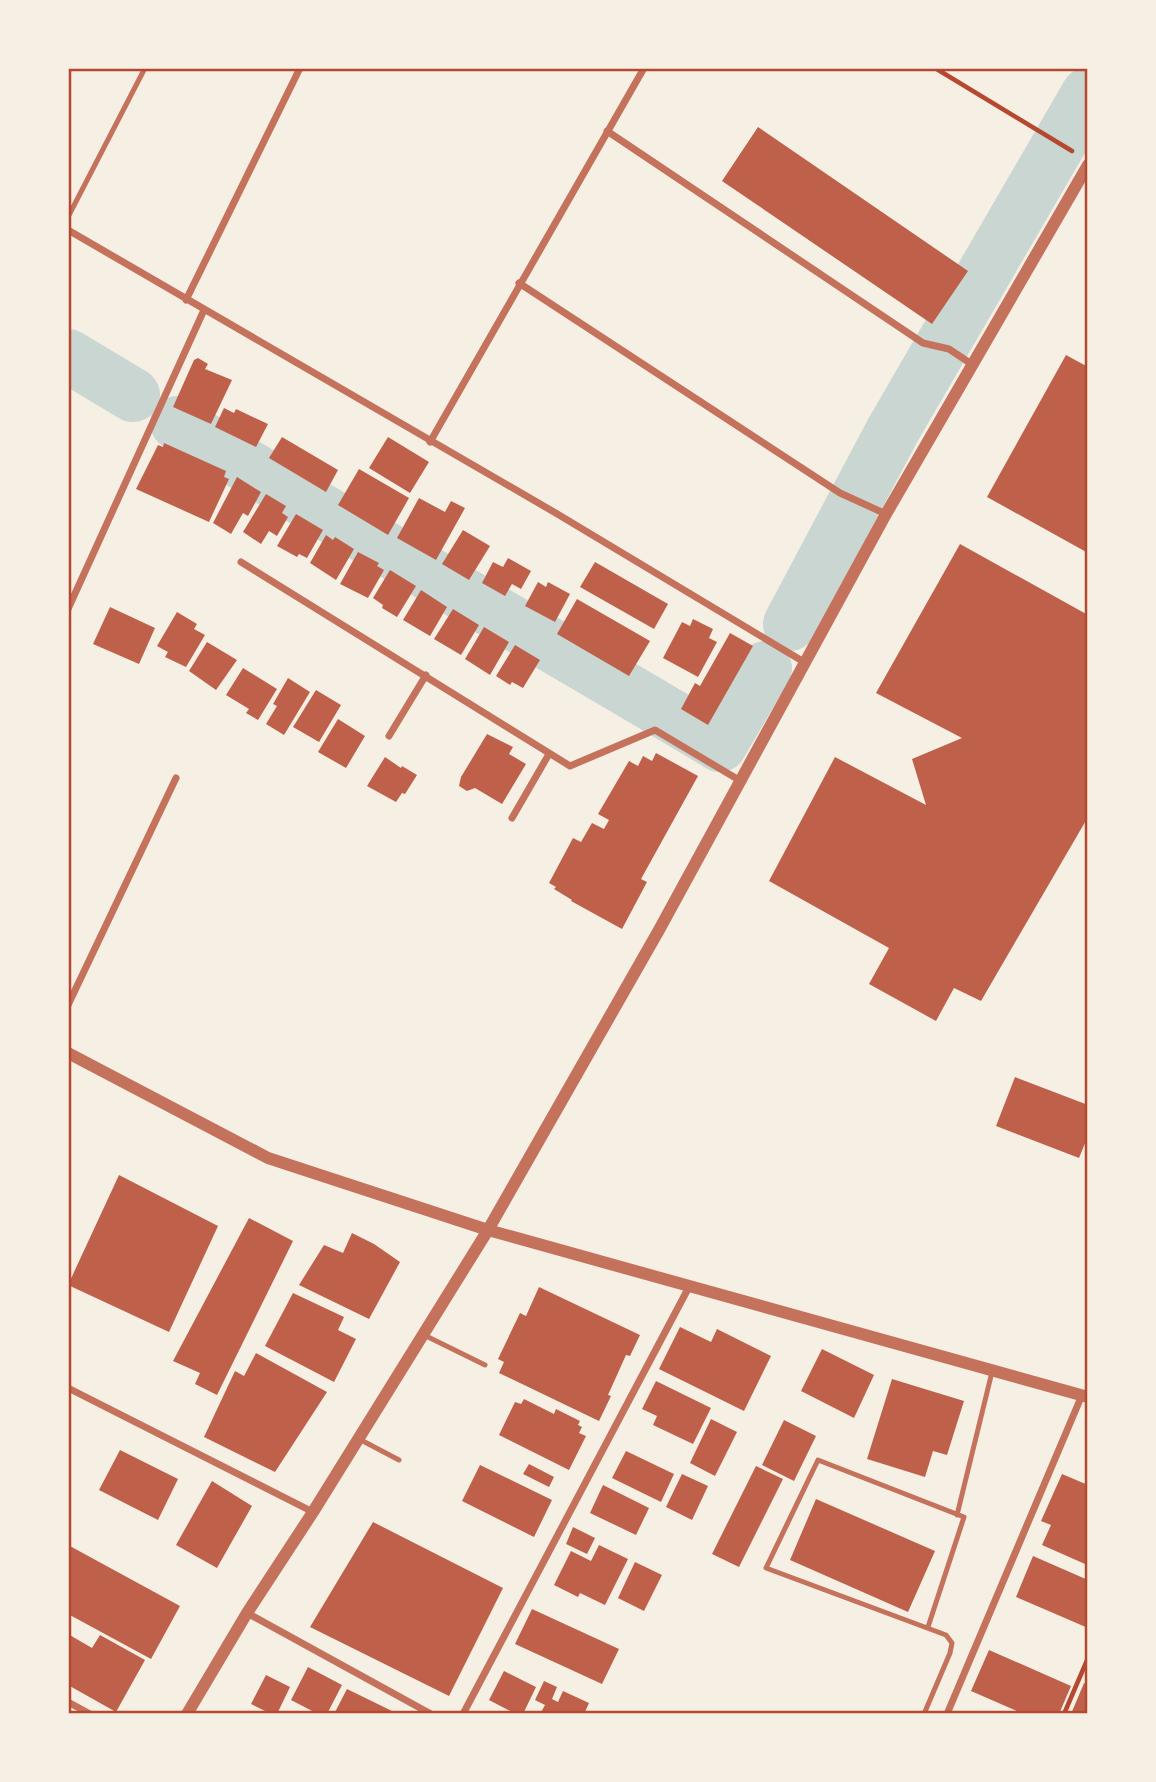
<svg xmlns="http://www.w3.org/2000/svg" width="1156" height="1782" viewBox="0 0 1156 1782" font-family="'Crimson Pro',serif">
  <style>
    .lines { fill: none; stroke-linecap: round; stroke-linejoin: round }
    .river { stroke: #c9d6d2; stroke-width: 54 }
    .building { fill: #bf614a }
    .path { stroke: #b5482f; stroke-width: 4.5 }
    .service { stroke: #c5725c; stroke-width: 5 }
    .minor { stroke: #c5725c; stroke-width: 7 }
    .tertiary { stroke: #c5725c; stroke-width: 12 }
    .neatline { fill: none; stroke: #b5482f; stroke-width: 2.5 }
  </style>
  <rect width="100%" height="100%" fill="#f6efe4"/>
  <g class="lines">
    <path class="river" d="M68,356L133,395
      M177,423C356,534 540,637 720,745L765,668
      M790,624L893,430L1088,94"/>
  </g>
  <path class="building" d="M758,127L968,271L932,324L722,181Z
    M1066,355L1088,367V553L987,497Z
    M198,358L208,364L205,369L232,380L211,424L173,407L194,360Z
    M224,408L234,413L236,409L268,424L256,447L215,427Z
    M282,437L338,470L326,492L269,458Z
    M388,437L429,462L410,493L369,468Z
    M164,443L226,471L224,477L229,479L209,522L136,489L158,445L163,447Z
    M359,469L409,498L388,535L338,505Z
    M237,477L261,492L248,516L243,513L231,534L213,523Z
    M266,494L286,506L282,513L288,517L277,536L269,531L261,544L243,532Z
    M419,498L445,512L451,501L465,508L436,560L397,538Z
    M296,514L323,530L307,558L299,554L297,557L277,546Z
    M463,530L490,546L469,580L442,564Z
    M326,535L333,540L335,537L354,549L336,580L310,563Z
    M960,544L1088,615V817L981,1001L954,988L936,1021L869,984L889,948L769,881L835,757L926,805L912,759L962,738L876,693Z
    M358,552L379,563L377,566L384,570L368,598L340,584Z
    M508,558L531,571L521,589L512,584L505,596L482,583L493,562L503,567Z
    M595,562L668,604L654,629L580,587Z
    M390,570L416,586L397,617L382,608L383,605L373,598Z
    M538,582L546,587L548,582L570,594L555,622L525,606Z
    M421,590L447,607L430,636L403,620Z
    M577,599L650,641L629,676L557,634Z
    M110,607L155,628L139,664L93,644Z
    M453,609L479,625L461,655L434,639Z
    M177,612L197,624L194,629L205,635L186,667L165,657L168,652L157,646Z
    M693,619L713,629L709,638L717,642L698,677L663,658L682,622L690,626Z
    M484,627L509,642L490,675L465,659Z
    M730,633L753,646L708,725L681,709L695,683L700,686Z
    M207,642L237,660L216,690L189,671Z
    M515,645L540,660L523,688L512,682L510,685L496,676Z
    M243,668L277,689L258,720L246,713L249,709L226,695Z
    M288,678L310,692L284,735L266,724L277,706L273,704Z
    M316,690L341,705L319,742L293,727Z
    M338,719L365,736L346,768L318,752Z
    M487,734L513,747L509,754L526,764L502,804L475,788L467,791L459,786L461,777Z
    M656,753L698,776L641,879L647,882L622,929L571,901L572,900L554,889L556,887L549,883L573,838L581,842L592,823L604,829L609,820L598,814L629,761L638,766L643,756L652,761Z
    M385,757L401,768L402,766L417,775L405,794L402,793L396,802L367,786Z
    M1015,1077L1088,1105V1136L1079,1158L996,1126Z
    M119,1175L218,1226L169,1332L68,1285Z
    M249,1218L293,1241L217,1395L195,1384L200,1373L173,1361Z
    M352,1233L374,1244L400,1262L369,1319L299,1285L324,1245L343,1253Z
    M539,1287L640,1335L630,1356L626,1355L608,1395L611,1396L599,1421L499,1373L504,1362L498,1359L520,1313L526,1316Z
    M293,1293L344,1317L338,1330L356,1339L334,1382L265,1346Z
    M680,1327L711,1342L717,1329L771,1356L744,1411L659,1369Z
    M822,1349L874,1375L854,1418L801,1391Z
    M256,1353L327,1392L275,1472L204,1437L235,1371L244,1376Z
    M892,1379L964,1401L947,1455L933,1451L925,1477L867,1459Z
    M656,1381L711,1408L693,1444L653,1425L657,1416L642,1409Z
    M524,1399L554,1414L556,1409L580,1421L578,1425L582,1427L579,1433L586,1436L569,1470L499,1435L515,1402L521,1404Z
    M711,1419L737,1432L715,1476L690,1463Z
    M784,1420L816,1436L794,1481L762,1465Z
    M120,1450L178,1479L158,1520L99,1490Z
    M626,1451L674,1474L661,1502L612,1478Z
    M529,1464L554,1477L549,1487L523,1474Z
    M480,1465L552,1500L534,1537L462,1501Z
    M756,1466L783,1479L739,1567L712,1554Z
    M682,1474L708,1486L692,1520L666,1507Z
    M1062,1474L1088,1485V1559L1085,1564L1042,1545L1051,1525L1041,1521Z
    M212,1481L252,1506L217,1568L176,1545Z
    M603,1485L649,1508L636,1535L590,1513Z
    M816,1499L935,1551L908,1612L790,1560Z
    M373,1522L503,1588L449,1696L310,1627Z
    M573,1527L595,1538L587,1554L566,1544Z
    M68,1545L180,1606L151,1659L68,1614Z
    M599,1545L628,1559L605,1605L580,1593L578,1597L554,1585L571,1551L591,1561Z
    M1033,1556L1088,1580V1628L1016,1597Z
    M635,1562L662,1575L644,1611L618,1598Z
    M532,1609L619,1649L602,1684L515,1644Z
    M68,1634L92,1648L100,1635L145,1660L116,1712L68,1685Z
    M989,1650L1071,1686L1059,1714H1024L971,1691Z
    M308,1667L342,1685L327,1714H318L291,1700Z
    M504,1671L536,1687L523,1714H516L489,1700Z
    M266,1675L290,1687L277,1714H271L251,1704Z
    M544,1681L557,1687L552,1699L558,1702L563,1691L589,1703L584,1714H540L545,1705L535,1700Z
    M1084,1683L1088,1685V1714H1071Z
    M347,1689L390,1710L397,1714H334Z"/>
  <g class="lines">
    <path class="path" d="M935,68L1072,151
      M1064,1714L1088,1658"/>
    <path class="service" d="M68,217L145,68
      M422,1334L485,1365
      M359,1439L399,1460
      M957,1515L992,1372
      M924,1714L950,1653L952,1643L946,1635L766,1568L818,1460L964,1517L928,1627"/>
    <path class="minor" d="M607,131L923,343L949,349L973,365
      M68,230L554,512L804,662
      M519,283L840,493L886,514
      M186,300L300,68
      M430,442L644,68
      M241,562L570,766L655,730L739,780
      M68,609L204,310
      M389,736L426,675
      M512,818L549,754
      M68,1005L176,778
      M68,1388L313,1512
      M247,1613L431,1714
      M68,1702L90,1714
      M463,1714L690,1285
      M947,1714L1082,1395"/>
    <path class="tertiary" d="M68,1053L268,1158L488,1230L1088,1397
      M187,1714L247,1613L313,1512L488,1230L659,930L886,514L1088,165"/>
  </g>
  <rect width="1156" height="1782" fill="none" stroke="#f6efe4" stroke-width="140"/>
  <rect x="70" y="70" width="1016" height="1642" class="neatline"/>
</svg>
